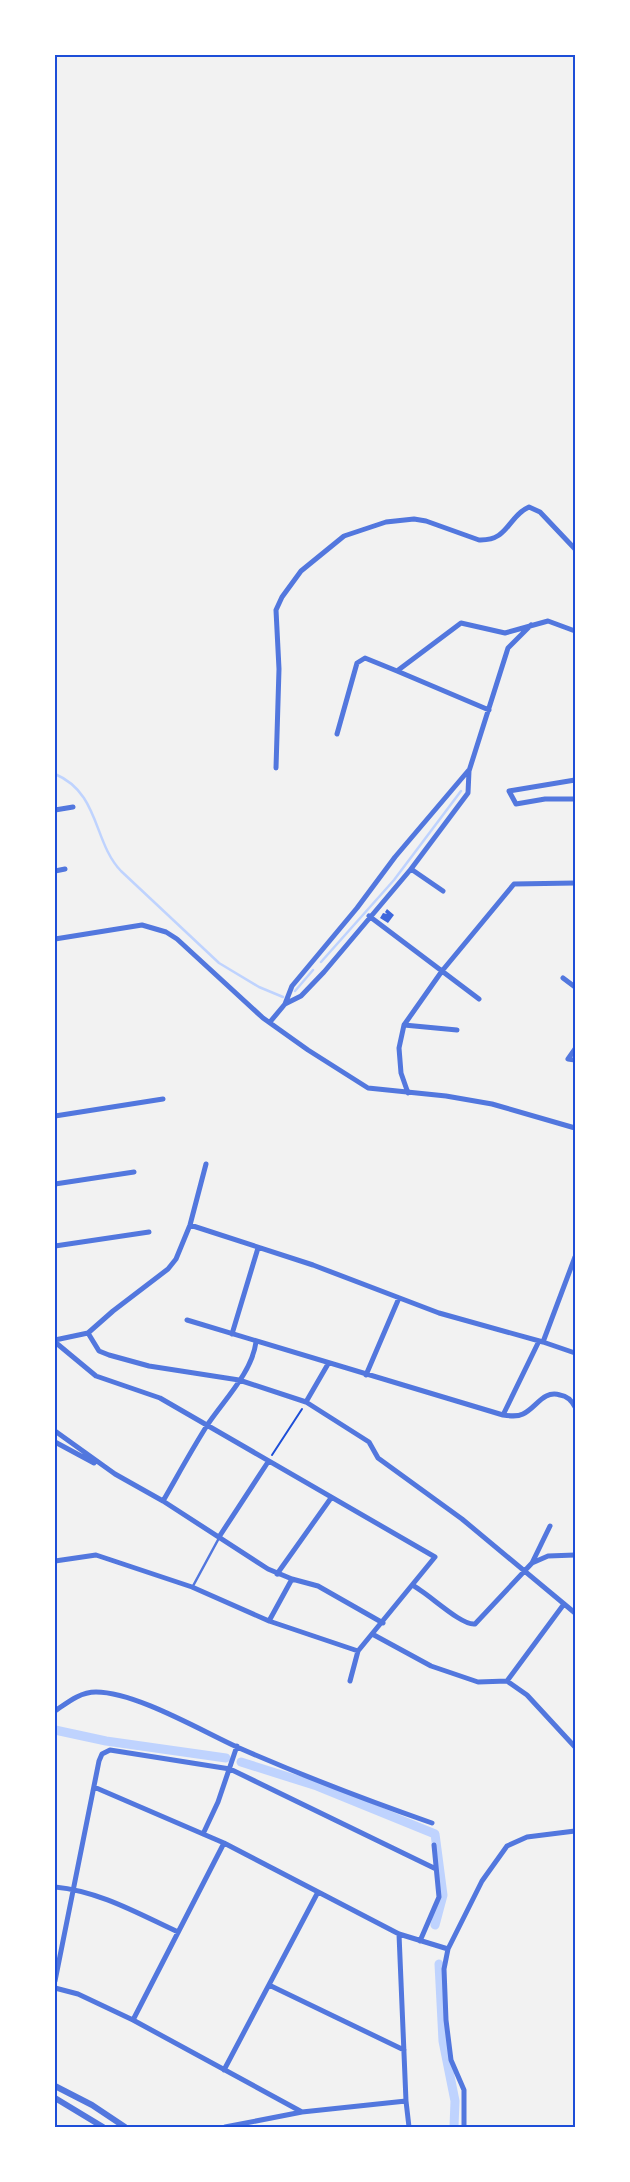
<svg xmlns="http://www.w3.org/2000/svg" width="630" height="2182" viewBox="0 0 630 2182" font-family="'Public Sans',sans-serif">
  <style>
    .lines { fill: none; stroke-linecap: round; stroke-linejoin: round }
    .stream { stroke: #bfd3fe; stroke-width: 2.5 }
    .canal { stroke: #bfd3fe; stroke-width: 9 }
    .building { fill: #3d67dc }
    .path { stroke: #1d4ed8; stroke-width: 2 }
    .service { stroke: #5277de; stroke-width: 2.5 }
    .minor { stroke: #5277de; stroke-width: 5 }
    .tertiary { stroke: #5277de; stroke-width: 6 }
    .neatline { fill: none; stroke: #1d4ed8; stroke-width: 2 }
  </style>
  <rect width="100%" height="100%" fill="#f2f2f2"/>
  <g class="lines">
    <path class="stream" d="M55,774C100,793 93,842 121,871L219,963L259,987L283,997
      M321,962L394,880L461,791
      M295,991L313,970"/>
    <path class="canal" d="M55,1730L106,1741L226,1758
      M241,1762L317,1786L435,1834L443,1895L435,1925
      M439,1964L443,2041L455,2101L454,2127"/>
  </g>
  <path class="building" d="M387,909L394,915L388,923L380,918L383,913L387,914L385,912Z"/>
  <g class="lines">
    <path class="path" d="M272,1455L302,1409"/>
    <path class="service" d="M193,1586L219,1538"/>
    <path class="minor" d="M489,710L397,671L461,623L505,633L548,621L575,631
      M337,734L357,663L365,658L397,671
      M276,768L279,669L276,610L282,597L301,571L344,536L386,522L414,519L426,521L479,540C509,541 507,517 529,507L540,512L575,549
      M575,780L509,791L516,804L545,799H575
      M55,810L73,807
      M411,869L443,891
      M55,871L65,869
      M369,916L479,999
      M55,939L142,925L166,932L177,939L263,1018L308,1050L368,1088L446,1096L492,1104L575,1128
      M563,978L575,987
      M285,1004L292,986L357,908L395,857L468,771
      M270,1022L285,1004L301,996L324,972L411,869L468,793L469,771L508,648L531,625
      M404,1025L457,1030
      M575,1049L568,1059L575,1060
      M408,1093L401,1073L399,1048L404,1025L442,971L514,884L575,883
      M55,1116L163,1099
      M55,1184L134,1172
      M190,1225L313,1265L439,1313L543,1342L575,1353
      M55,1246L149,1232
      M187,1320L503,1415C510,1416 517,1417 523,1414C537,1407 543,1390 560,1395C567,1396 572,1401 575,1407
      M88,1333L99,1351L109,1355L149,1366L239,1380L306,1402L369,1442L378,1458L462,1519L575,1613
      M88,1333L113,1311L168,1269L176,1259L190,1225L206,1164
      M232,1334L258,1248
      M55,1340L88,1333
      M55,1342L96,1376L160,1398L435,1557L358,1651L350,1681
      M543,1342L575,1257
      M366,1375L399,1298
      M306,1402L328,1364
      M503,1415L539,1341
      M55,1431L115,1474L163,1501L268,1569L292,1579L318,1586L383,1623
      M55,1442L94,1463
      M163,1501C178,1475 192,1449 208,1424C225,1399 252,1372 256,1342
      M219,1537L268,1462
      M55,1561L96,1555L192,1587L269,1621L358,1651
      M532,1563L548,1556L575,1555
      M277,1574L331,1498
      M412,1585C427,1592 461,1626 475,1624L532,1563L550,1526
      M269,1621L292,1579
      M374,1635L431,1666L478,1682L507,1681L527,1695L575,1747
      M507,1681L564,1604
      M55,1711C68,1702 80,1692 96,1692C135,1692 200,1730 237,1747C301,1775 366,1800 432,1823
      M94,1787L224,1843L399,1934L448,1949
      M203,1834L218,1802L237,1746
      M55,1887C99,1891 139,1914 178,1932
      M399,1934L406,2101L409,2127
      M420,1941L439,1897L434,1845
      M55,1981L99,1761L102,1754L110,1750L230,1769L436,1869
      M269,1985L404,2050
      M55,1988L78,1994L133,2020L302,2112
      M133,2020L224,1843
      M224,2070L318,1892
      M225,2127L302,2112L406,2101
      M464,2127V2090L451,2060L446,2020L444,1969L448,1949L482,1881L507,1846L527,1837L575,1831"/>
    <path class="tertiary" d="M55,2086L92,2105L125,2127
      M55,2098L103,2127"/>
  </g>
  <rect width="630" height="2182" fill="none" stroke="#ffffff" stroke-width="112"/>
  <rect x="56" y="56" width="518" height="2070" class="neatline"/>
</svg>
